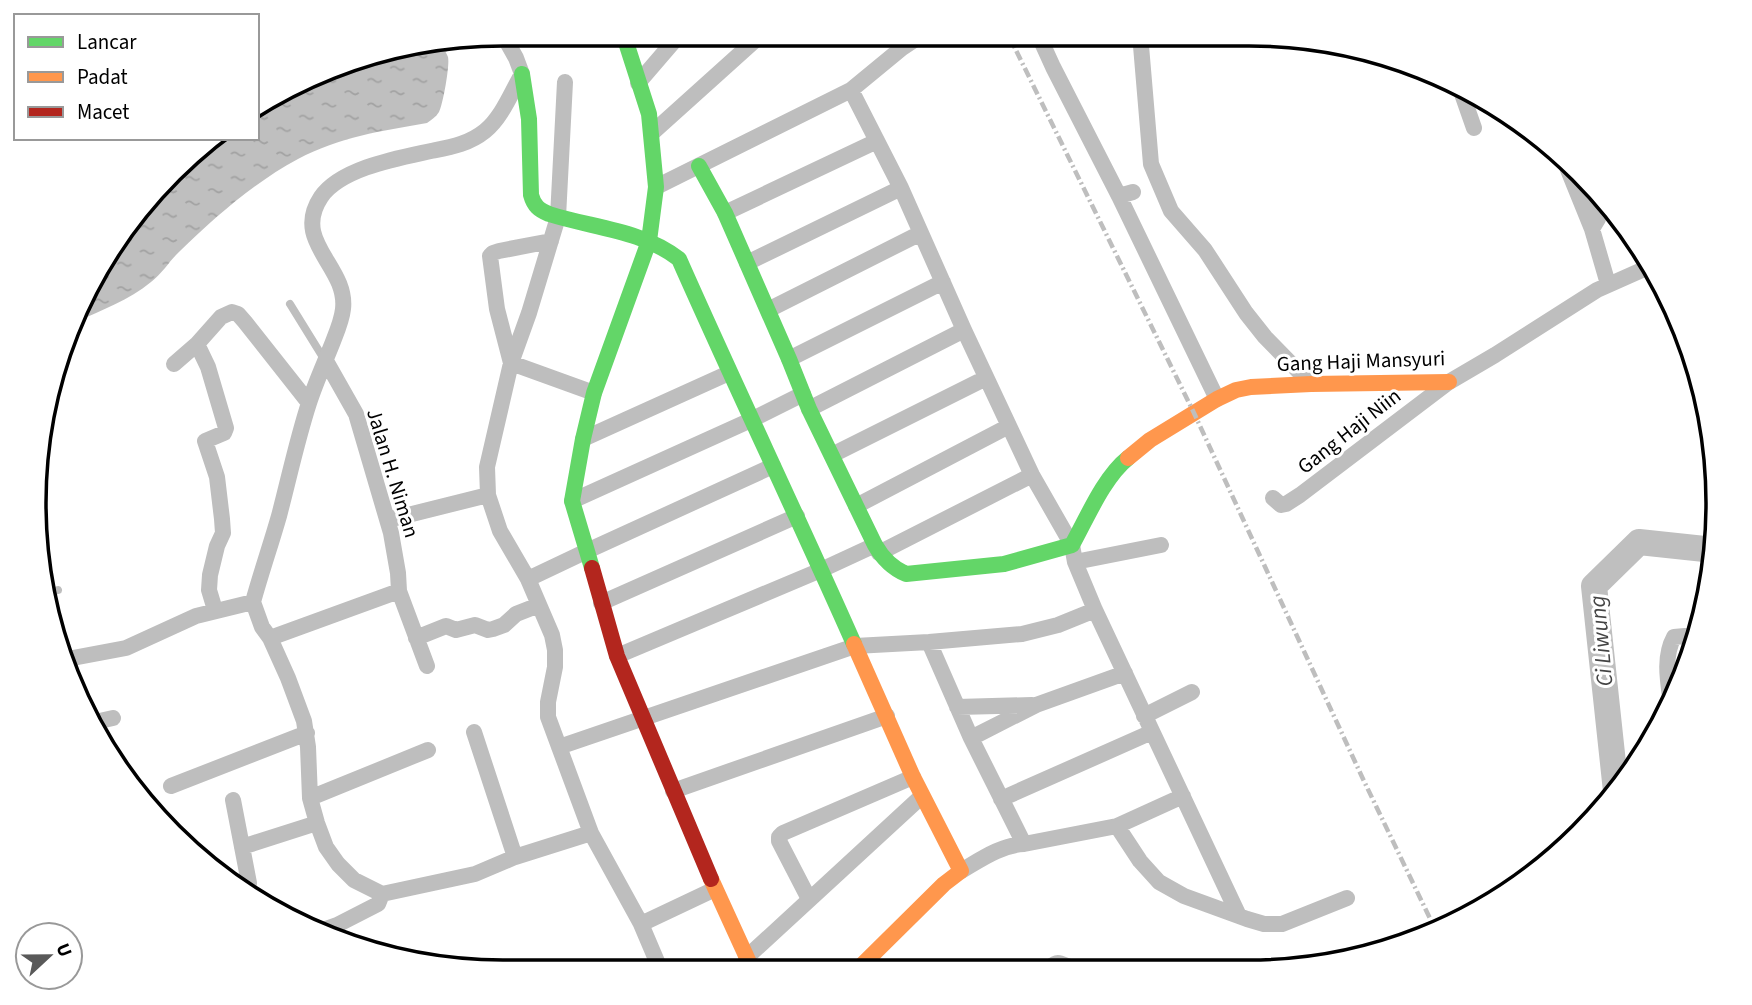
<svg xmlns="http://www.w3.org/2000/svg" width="1752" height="1005" viewBox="0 0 1752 1005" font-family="'Source Sans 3',sans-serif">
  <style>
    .water { fill: url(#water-ripples) }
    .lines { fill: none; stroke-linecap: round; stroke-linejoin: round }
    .stream { stroke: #bfbfbf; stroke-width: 4.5 }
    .river { stroke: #bfbfbf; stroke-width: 26 }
    .lane { stroke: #bebebe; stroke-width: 8 }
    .street { stroke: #bebebe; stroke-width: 16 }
    .fast { stroke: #63d668; stroke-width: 16 }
    .slow { stroke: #ff974d; stroke-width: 16 }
    .jam { stroke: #b3261e; stroke-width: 16 }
    .rail { stroke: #bebebe; stroke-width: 4.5; stroke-dasharray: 10 3.5 2 3.5; stroke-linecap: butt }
    .labels { text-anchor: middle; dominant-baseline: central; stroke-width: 6; stroke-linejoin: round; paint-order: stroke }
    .street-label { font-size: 21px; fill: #000; stroke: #fff }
    .water-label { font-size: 23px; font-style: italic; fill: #444; stroke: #fff }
    .rim { fill: none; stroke: #000; stroke-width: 3.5 }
  </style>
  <defs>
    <pattern id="water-ripples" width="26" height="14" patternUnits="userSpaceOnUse" patternTransform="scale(1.75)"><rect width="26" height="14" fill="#bfbfbf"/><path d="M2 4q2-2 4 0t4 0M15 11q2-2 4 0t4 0" fill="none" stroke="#a2a2a2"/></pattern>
  </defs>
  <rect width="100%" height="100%" fill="#fff"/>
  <path class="water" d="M438,44C442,48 446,51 448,57C450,65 443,104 439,112C436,117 431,120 427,123C381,131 340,137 298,159C255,182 215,217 180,251C170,260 162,274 151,282C129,300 102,310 76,322L113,241L209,138H257V109L352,58Z"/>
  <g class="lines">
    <path class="stream" d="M445,50L458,41"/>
    <path class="river" d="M1616,791L1594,586L1639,542L1714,550
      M1053,971L1058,968L1066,971"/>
    <path class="lane" d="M290,304L324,359
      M48,593L58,590"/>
    <path class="street" d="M1038,34L1053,67L1119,196L1133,192
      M1140,34L1151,164L1171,211L1205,250L1246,313L1265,337L1311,384
      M565,82L558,217L529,313L511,363L487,467L488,495L500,531L528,579L552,635L555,650V667L548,702V717L591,833L641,924L661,971
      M638,83L681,33
      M1460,88L1474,128
      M851,90L901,188L964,330L1032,475L1072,545L1075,562L1095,610L1239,916
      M652,133L762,34
      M1562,155L1592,229L1608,284
      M1584,174L1598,212V219L1592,229
      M656,187L851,90L902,48L923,34
      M1119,196L1217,399
      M725,213L877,141
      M551,241L499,251L493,253L490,256L497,309L511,363L594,393
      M747,263L901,188
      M768,310L921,233
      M197,344L208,367L226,428L224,433L205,441L217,477L222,519L223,533L217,546L210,575L209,590L215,610
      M789,359L943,282
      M326,361L356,414L391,533L398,573L399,591L427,666
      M174,364L197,344L221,317L232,312L238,314L245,322L309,403
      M809,409L964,330
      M583,439L729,373
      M832,455L986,378
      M1273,498L1281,505L1286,504L1300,495L1449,382L1495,355L1597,290L1651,266L1653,267
      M572,501L751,420L803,394
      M856,506L1009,426
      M388,520L488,495
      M879,553L1032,475
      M1075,562L1161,545
      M528,579L587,551L773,466
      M253,602L262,627L270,638L288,678L304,721L308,747L310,798L317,823L326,847L338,864L354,880L382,894
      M601,603L797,516
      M270,638L399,591
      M416,638L446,626L456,630L475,625L488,630L493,629L504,625L516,614L539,605
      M929,642L971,738L1024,844C1001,845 980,860 961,871
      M617,656L821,570L875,545
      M62,660L126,648L196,616L253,602C261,573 271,544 279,516C289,478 297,440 309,403C316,381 326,360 334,339C338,329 342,319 343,309C348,266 291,242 321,197C341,168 399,158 431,151C451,147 469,144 485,131C502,117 511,93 522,74L516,58L502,33
      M1671,704C1668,682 1663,657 1674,637L1685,636L1695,643
      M957,707L1032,705
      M1144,716L1192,692
      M95,722L113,718
      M474,732L515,857
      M971,738L1036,705L1125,673
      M559,747L855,646L929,642L1022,634L1058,625L1095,610
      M171,786L307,733
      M673,791L887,716
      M310,798L428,750
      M1001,799L1152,732
      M233,800L249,883L248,889L245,892H241
      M1117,826L1140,861L1159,882L1184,896L1247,919L1264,924H1282L1347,898
      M1024,844L1117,826L1183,796
      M242,847L317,823
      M809,899L779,841V837L783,833L913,777
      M641,924L715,889
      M320,931L337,925L378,904L382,894L475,874L515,857L591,833
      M746,958L922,796"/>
    <path class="fast" d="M522,74L529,119L531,195C534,206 539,210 549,214C593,228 642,230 679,259C736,388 797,515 854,644
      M699,166L725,213L789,359L809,409L875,545C883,559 892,568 906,574L1004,564L1072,545C1087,518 1104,477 1128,458
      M592,568L572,501L583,439L594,393L649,241L656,187L649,114L623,33"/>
    <path class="slow" d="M1128,458L1150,440L1217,399L1236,390L1251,387L1311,384L1449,382
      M854,644L913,777L961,871L944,884L856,971
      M711,879L753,971"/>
    <path class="jam" d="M592,568L617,656L711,879"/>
    <path class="rail" d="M1008,34L1194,413L1363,779L1436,931"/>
  </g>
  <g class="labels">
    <g class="street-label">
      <text transform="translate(1361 361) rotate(-2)">Gang Haji Mansyuri</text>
      <text transform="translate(1349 431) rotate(-38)">Gang Haji Niin</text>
      <text transform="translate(393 473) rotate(73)">Jalan H. Niman</text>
    </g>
    <g class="water-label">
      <text transform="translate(1601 641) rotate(-95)">Ci Liwung</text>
    </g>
  </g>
  <path d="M0 0H1752V1005H0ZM503 46H1249A457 457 0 0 1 1706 503V503A457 457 0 0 1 1249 960H503A457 457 0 0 1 46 503V503A457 457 0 0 1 503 46Z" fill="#fff" fill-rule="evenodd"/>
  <path class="rim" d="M503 46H1249A457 457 0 0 1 1706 503V503A457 457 0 0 1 1249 960H503A457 457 0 0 1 46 503V503A457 457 0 0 1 503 46Z"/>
  <rect x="14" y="14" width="245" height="126" fill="#ffffff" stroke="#999999" stroke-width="2"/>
  <rect x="28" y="37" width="35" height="10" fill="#63d668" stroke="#999999" stroke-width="2"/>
  <text x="77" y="49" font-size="21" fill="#000000">Lancar</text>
  <rect x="28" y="72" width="35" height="10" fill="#ff974d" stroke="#999999" stroke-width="2"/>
  <text x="77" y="84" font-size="21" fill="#000000">Padat</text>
  <rect x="28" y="107" width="35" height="10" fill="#b3261e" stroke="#999999" stroke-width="2"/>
  <text x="77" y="119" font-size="21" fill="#000000">Macet</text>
  <g transform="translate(49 956) rotate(68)"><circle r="33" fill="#ffffff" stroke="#999999" stroke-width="2"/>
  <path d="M0-5L12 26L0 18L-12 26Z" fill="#595959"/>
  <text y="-10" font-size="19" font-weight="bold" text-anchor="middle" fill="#000000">U</text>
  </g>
</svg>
